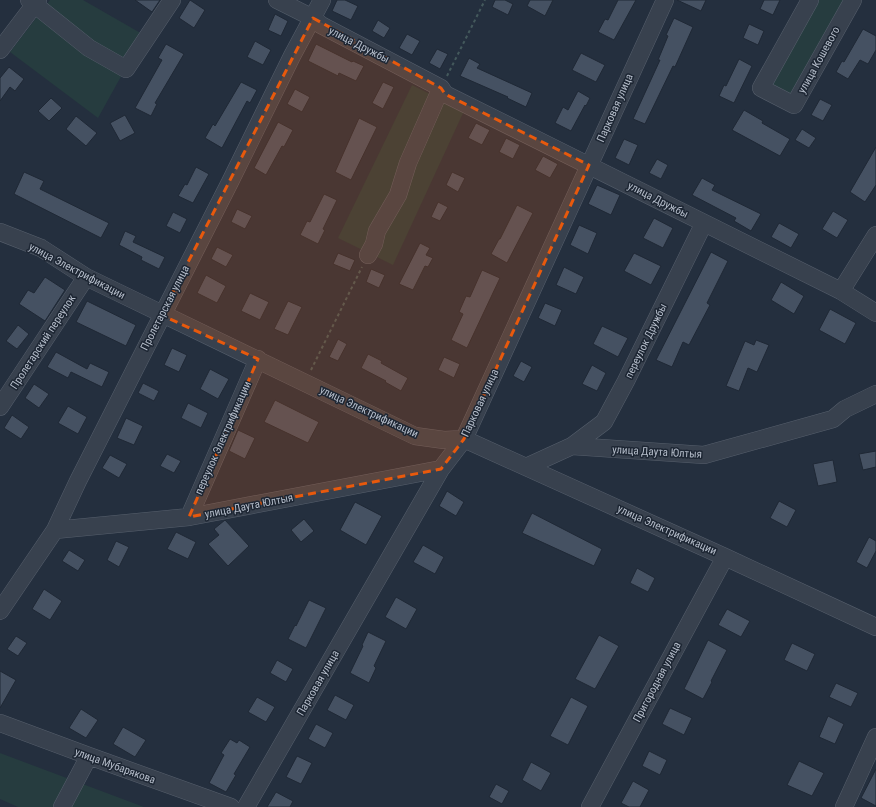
<svg xmlns="http://www.w3.org/2000/svg" width="876" height="807" viewBox="0 0 876 807" font-family="'Roboto Condensed',sans-serif">
  <style>
    .green { fill: #263c3f }
    .building { fill: #455162; stroke: #1f2835 }
    .lines { fill: none; stroke-linecap: round; stroke-linejoin: round }
    .minor-casing { stroke: #565f6c; stroke-width: 18 }
    .path { stroke: #44595c; stroke-width: 2; stroke-dasharray: 3 3; stroke-linecap: butt }
    .minor { stroke: #38414e; stroke-width: 17 }
    .marked { fill: #e8590c; fill-opacity: 0.2; stroke: #e8590c; stroke-width: 3; stroke-dasharray: 8 5; stroke-linejoin: round }
    .labels { text-anchor: middle; dominant-baseline: central; stroke-width: 3; stroke-linejoin: round; paint-order: stroke }
    .street-label { font-size: 11px; fill: #b4bcc9; stroke: #1d2633 }
  </style>
  <rect width="100%" height="100%" fill="#242f3e"/>
  <path class="green" d="M50,0H83L144,35L98,118L10,52Z
    M800,0H859L796,111L756,89Z
    M412,85L464,111L393,265L338,238Z
    M0,753L144,807H18L0,799Z"/>
  <path class="building" d="M135,0H160L152,12Z
    M190,0L205,10L194,28L179,18Z
    M337,0H345L358,6L351,20L332,11Z
    M495,0H505L513,4L508,15L492,7Z
    M530,0H553L545,16L527,6Z
    M618,0H636L614,40L598,32L605,19L608,20Z
    M677,0H706L701,11Z
    M764,0H780L773,15L760,9Z
    M275,14L288,21L281,36L268,30Z
    M674,18L693,27L675,67L673,66L645,124L633,119L660,60H658L668,36L666,35Z
    M378,20L390,28L384,38L372,31Z
    M749,24L764,31L758,45L743,38Z
    M863,29L876,36V50L868,64L860,60L848,79L836,72L842,61L844,62Z
    M407,34L420,41L412,55L399,48Z
    M255,41L271,50L263,65L247,57Z
    M166,44L184,54L155,103L157,104L151,116L135,108L162,60L158,58Z
    M316,44L352,62L353,61L364,66L356,81L339,73L338,76L308,61Z
    M437,49L448,54L440,69L429,63Z
    M581,53L605,65L596,82L572,70Z
    M469,58L480,64L477,68L532,93L526,107L507,98L508,97L460,76Z
    M739,59L752,66L734,103L719,96L724,85L726,86Z
    M9,67L24,79L15,91L10,87L0,101V78Z
    M241,82L257,90L250,103L247,101L222,148L205,138L213,124L215,126Z
    M383,82L394,87L383,109L372,103Z
    M295,89L310,97L302,112L287,104Z
    M578,91L590,98L586,106L585,105L571,131L555,123L563,107L568,110Z
    M51,98L62,108L49,121L38,111Z
    M820,99L832,105L823,121L811,115Z
    M744,110L763,121L762,123L790,139L780,156L732,130Z
    M125,115L135,133L120,141L110,123Z
    M76,116L97,133L86,146L66,129Z
    M359,118L377,127L351,180L335,172Z
    M278,122L293,130L284,147L282,146L266,175L254,168Z
    M476,123L490,130L482,145L468,138Z
    M802,129L816,138L809,148L795,140Z
    M506,138L520,145L513,159L499,152Z
    M624,139L638,145L629,165L615,158Z
    M876,147V185L865,202L850,192Z
    M543,156L558,164L550,178L535,170Z
    M657,159L668,165L661,179L649,173Z
    M196,167L209,174L193,203L178,196L185,184L187,185Z
    M24,172L44,181L40,189L109,223L101,238L14,194Z
    M452,172L465,178L458,192L446,185Z
    M702,178L715,185L712,190L761,214L751,231L734,221L736,218L692,195Z
    M597,185L620,195L611,215L588,204Z
    M324,194L337,200L323,229L325,230L318,244L300,235L307,221L310,222Z
    M438,202L448,207L440,221L431,217Z
    M517,205L533,213L507,263L491,254L499,239H500Z
    M237,209L252,216L245,229L231,222Z
    M833,211L848,220L837,238L822,229Z
    M173,212L187,219L180,233L166,226Z
    M654,218L673,228L663,248L643,238Z
    M779,223L799,234L791,248L771,237Z
    M579,225L597,233L588,254L570,245Z
    M125,231L136,236L133,242L165,257L159,269L141,260L142,257L119,245Z
    M420,243L430,248L426,255L433,258L428,267L425,266L413,290L399,284Z
    M217,247L233,255L226,267L211,259Z
    M711,252L728,261L707,303L710,305L689,345L683,342L672,367L656,360Z
    M338,253L355,260L350,271L333,264Z
    M634,253L661,266L651,285L624,271Z
    M564,267L584,277L576,294L556,285Z
    M371,269L385,275L379,288L366,282Z
    M482,270L500,278L467,348L451,340L463,314L459,312L466,296L470,297Z
    M206,275L226,286L217,303L197,293Z
    M45,277L65,290L45,321L19,304L28,290L34,293Z
    M781,282L804,296L794,314L771,300Z
    M250,293L269,302L260,320L241,311Z
    M87,301L136,325L126,346L76,322Z
    M288,301L302,307L288,335L274,329Z
    M545,303L562,310L555,326L538,318Z
    M830,309L856,323L845,344L819,330Z
    M18,325L29,334L17,349L6,341Z
    M602,326L628,338L618,357L593,344Z
    M338,339L347,344L338,361L329,357Z
    M756,340L769,345L757,372L748,368L739,391L726,386L745,341L754,345Z
    M172,348L187,355L179,372L164,365Z
    M56,352L87,369L90,363L109,372L102,387L71,372L68,378L47,367Z
    M368,354L382,361L381,363L408,378L401,391L385,382L386,381L361,368Z
    M444,357L460,364L454,378L438,370Z
    M521,361L532,367L524,382L513,376Z
    M592,365L606,373L597,391L582,384Z
    M210,369L229,379L218,399L200,389Z
    M143,383L159,391L154,401L138,393Z
    M34,384L49,394L39,408L25,398Z
    M275,400L319,422L308,443L264,422Z
    M188,403L208,413L201,428L181,418Z
    M68,406L87,417L78,434L58,423Z
    M12,415L29,427L21,439L4,428Z
    M126,418L143,426L134,445L117,438Z
    M238,430L255,438L245,459L229,451Z
    M876,451V467L863,470L859,454Z
    M167,454L181,461L174,473L160,466Z
    M110,455L127,464L119,478L102,468Z
    M833,460L837,482L818,486L813,464Z
    M447,491L464,502L456,516L439,506Z
    M779,501L796,510L787,527L770,518Z
    M355,502L382,516L366,545L340,530Z
    M532,513L602,549L594,566L522,533Z
    M304,519L314,531L301,542L291,530Z
    M225,520L249,546L228,566L208,544L219,535L214,529Z
    M176,532L196,542L188,559L167,549Z
    M869,537L876,541V551L867,568L856,562Z
    M116,541L129,547L119,567L107,560Z
    M423,545L444,557L435,574L413,562Z
    M69,550L85,560L78,571L62,561Z
    M637,568L655,578L648,592L630,583Z
    M44,589L62,601L50,620L32,609Z
    M396,597L417,609L406,629L385,617Z
    M309,600L326,608L306,648L288,639L295,625L296,626Z
    M727,609L750,621L741,637L718,625Z
    M368,632L386,641L374,666L376,668L369,683L350,673L363,646L362,645Z
    M599,635L619,646L595,689L575,679Z
    M16,636L27,643L18,656L7,649Z
    M708,640L727,650L711,681L712,682L703,699L684,689Z
    M792,643L815,654L807,671L784,660Z
    M277,660L293,669L286,682L270,673Z
    M0,671L16,680L0,708Z
    M836,683L858,693L851,707L829,697Z
    M335,695L354,705L346,720L327,710Z
    M257,697L275,707L266,722L248,712Z
    M571,697L588,706L568,745L550,736Z
    M670,708L692,718L684,735L662,724Z
    M81,709L98,720L86,738L69,728Z
    M828,716L844,724L835,744L819,737Z
    M316,724L333,733L325,748L308,739Z
    M123,727L146,740L135,757L113,744Z
    M230,739L237,743L239,740L250,747L234,774L236,775L226,792L209,783L224,755L221,753Z
    M649,751L667,760L660,775L642,766Z
    M297,756L312,763L301,784L286,777Z
    M799,761L824,773L812,796L787,785Z
    M531,762L551,773L541,791L522,780Z
    M876,769V806L861,798Z
    M633,781L649,790L640,807H629L621,803Z
    M496,784L509,791L502,804L489,797Z
    M276,792L293,801L290,807H267Z"/>
  <g class="lines">
    <g class="minor-casing">
      <path id="minor" d="M29,0L89,48L126,69L172,0
        M277,0L313,18L321,25L441,88L445,94L841,291L876,313
        M810,0L761,88L794,105L853,0
        M0,50L38,0
        M0,232L41,248L86,277L415,436L444,440L464,439L725,557L876,627
        M368,255L374,244L377,231L398,195L408,163L441,88
        M841,291L876,235
        M0,407L86,277
        M572,446L604,422L626,381L704,223
        M526,467L572,446L704,455L833,419L845,409L876,394
        M189,517L258,359
        M55,530L189,517L441,469
        M0,611L55,530L78,481L230,182L292,56L322,0
        M0,723L89,756L231,807
        M62,807L89,756
        M246,807L441,469L464,439L665,0
        M590,807L725,557
        M844,807L876,737"/>
    </g>
    <path class="path" d="M447,76L485,0
      M311,370L362,267"/>
    <use href="#minor" class="minor"/>
  </g>
  <path class="marked" d="M313,18L441,88L445,94L589,165L464,439L441,469L189,517L258,359L161,315Z"/>
  <g class="labels">
    <g class="street-label">
      <text transform="translate(359 45) rotate(27)">улица Дружбы</text>
      <text transform="translate(819 60) rotate(-61)">улица Кошевого</text>
      <text transform="translate(615 108) rotate(-66)">Парковая улица</text>
      <text transform="translate(658 200) rotate(27)">улица Дружбы</text>
      <text transform="translate(77 271) rotate(28)">улица Электрификации</text>
      <text transform="translate(165 308) rotate(-63)">Пролетарская улица</text>
      <text transform="translate(646 341) rotate(-64)">переулок Дружбы</text>
      <text transform="translate(43 342) rotate(-57)">Пролетарский переулок</text>
      <text transform="translate(480 403) rotate(-65)">Парковая улица</text>
      <text transform="translate(369 412) rotate(25)">улица Электрификации</text>
      <text transform="translate(223 438) rotate(-66)">переулок Электрификации</text>
      <text transform="translate(657 452) rotate(3)">улица Даута Юлтыя</text>
      <text transform="translate(249 506) rotate(-11)">улица Даута Юлтыя</text>
      <text transform="translate(667 530) rotate(24)">улица Электрификации</text>
      <text transform="translate(657 682) rotate(-62)">Пригородная улица</text>
      <text transform="translate(318 683) rotate(-60)">Парковая улица</text>
      <text transform="translate(115 766) rotate(20)">улица Мубарякова</text>
    </g>
  </g>
</svg>
